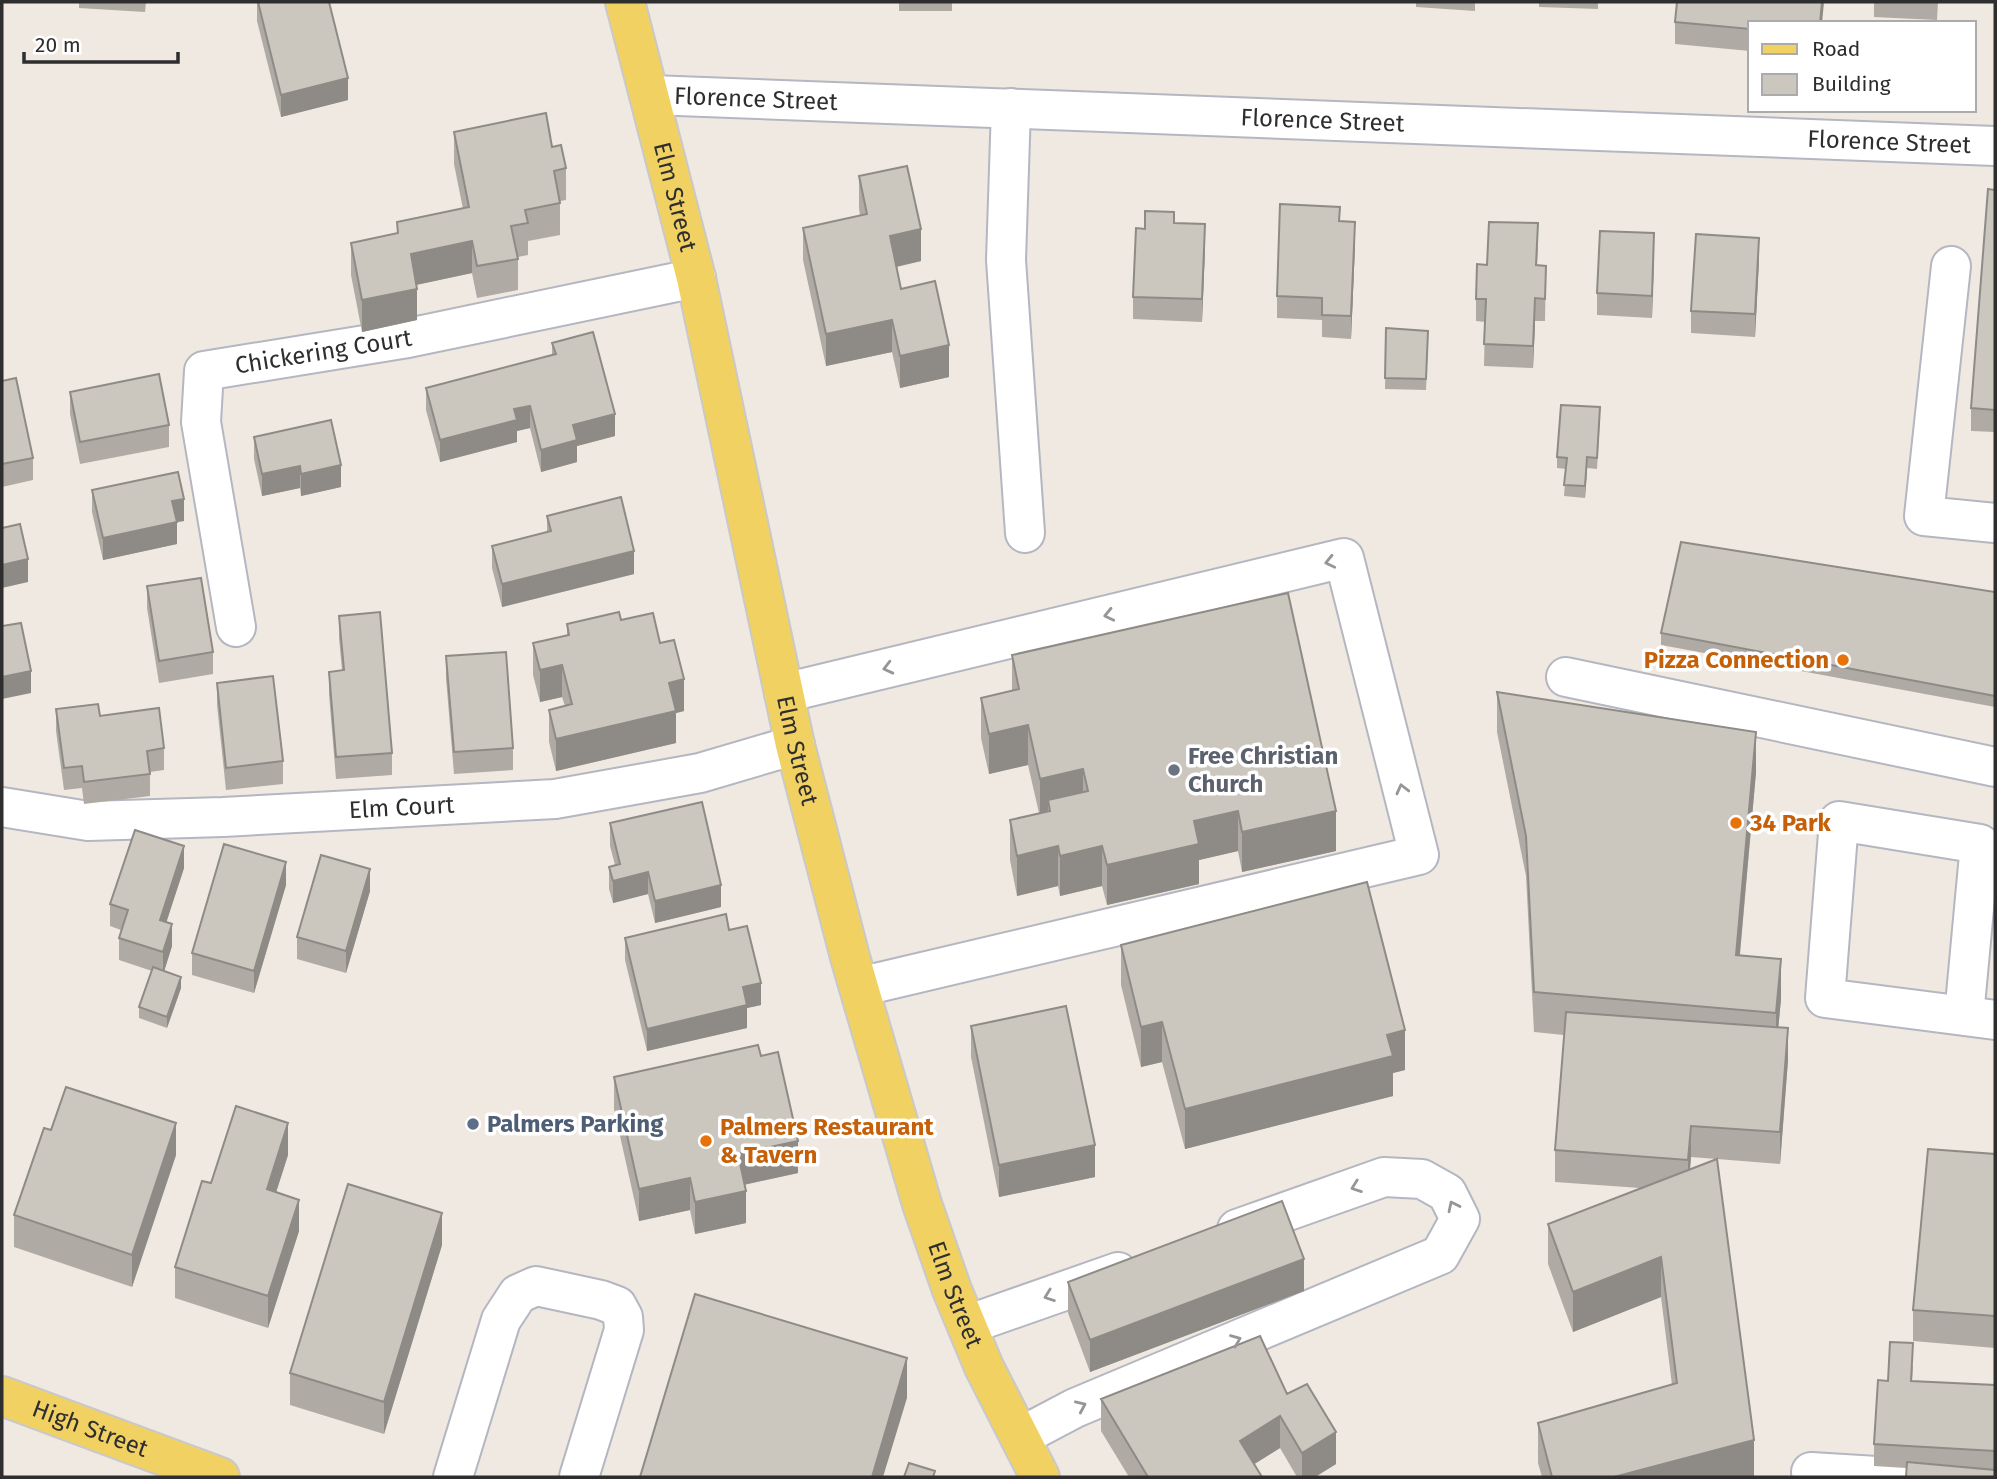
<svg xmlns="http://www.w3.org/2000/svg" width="1997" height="1479" viewBox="0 0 1997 1479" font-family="'Fira Sans',sans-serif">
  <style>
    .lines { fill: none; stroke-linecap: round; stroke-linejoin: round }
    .minor-casing { stroke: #b4b7c1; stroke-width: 42 }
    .major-casing { stroke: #c9c9c9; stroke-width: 42 }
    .minor { stroke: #fff; stroke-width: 38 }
    .major { stroke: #f2d163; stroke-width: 38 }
    .wall { fill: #afaba4; fill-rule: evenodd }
    .shaded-wall { fill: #8e8b86 }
    .building { fill: #cbc7bf; stroke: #8e8b86; stroke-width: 2 }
    .oneway { stroke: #969696 }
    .food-dot { fill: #e8710a; stroke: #fff; stroke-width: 2.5 }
    .worship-dot { fill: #6b7280; stroke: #fff; stroke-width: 2.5 }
    .service-dot { fill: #5c6f8a; stroke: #fff; stroke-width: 2.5 }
    .labels { text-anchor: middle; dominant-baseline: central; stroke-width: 7; stroke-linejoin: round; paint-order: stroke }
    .street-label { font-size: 24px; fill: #2e2e2e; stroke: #fff }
    .food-label { font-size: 24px; font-weight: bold; fill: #c56008; stroke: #fff; text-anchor: start }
    .worship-label { font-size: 24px; font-weight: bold; fill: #5b616d; stroke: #fff; text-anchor: start }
    .service-label { font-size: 24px; font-weight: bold; fill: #4e5e75; stroke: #fff; text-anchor: start }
  </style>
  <rect width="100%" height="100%" fill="#efe9e1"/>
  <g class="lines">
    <g class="minor-casing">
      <g id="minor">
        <path id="s1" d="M651,95L1995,146"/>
        <path d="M1011,108L1006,260L1025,533"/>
        <path d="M1951,266L1924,516L1995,523"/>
        <path id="s2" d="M236,627L201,422L204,371L408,338L696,278"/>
        <path d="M1566,677L1995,767"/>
        <path d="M784,693L1344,558L1419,855L859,987"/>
        <path id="s3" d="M2,807L88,821L223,817L555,799L700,773L795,745"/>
        <path d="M1964,1016L1980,844L1839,821L1825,998L1995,1020"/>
        <path d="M967,1325L1118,1272"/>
        <path d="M1020,1437L1075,1408L1440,1255L1460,1219L1447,1193L1422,1179L1384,1177L1237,1229"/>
        <path d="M1811,1472L1893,1477"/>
        <path d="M453,1477L501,1320L518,1294L536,1286L601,1300L617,1306L623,1317L624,1330L579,1477"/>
      </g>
    </g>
    <g class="major-casing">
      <g id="major">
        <path id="s4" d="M625,2L696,278L795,745L850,957L922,1204L952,1290L984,1367L1040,1477"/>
        <path id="s5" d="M2,1396L220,1477"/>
      </g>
    </g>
    <use href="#minor" class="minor"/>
    <use href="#major" class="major"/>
  </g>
  <path class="wall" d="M79,2H146L145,12L79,8Z
    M257,2H329L348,100L281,117L257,21Z
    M899,2H952V11H899Z
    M1416,2H1475V11L1416,7Z
    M1539,2H1598V9L1539,7Z
    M1874,2H1938L1937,20L1874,17Z
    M1675,22L1750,23V51L1675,44Z
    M454,132L552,147L566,168V200L560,201V235L528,241V255L518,257V290L477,298L472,273L416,285L417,320L362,332L351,275V243L397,233V222L463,209L454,164Z
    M859,176L921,261L897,267L901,289L949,377L900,388L892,352L826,366L803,260V228L860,216L859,208Z
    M1995,190V432L1971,431V408Z
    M1340,221L1355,244L1351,339L1322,337V320L1277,318V296Z
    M1174,223L1205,247L1202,322L1133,319V297L1145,229Z
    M1538,246L1537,265L1546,266L1545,321H1535L1533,368L1484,366L1485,322L1476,321V299L1487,265Z
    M1654,256L1652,318L1597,315V293Z
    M1759,260L1755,337L1691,333V311Z
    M1386,328L1428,342L1426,390L1385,389Z
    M552,343L615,436L577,446V462L541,472L530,428L517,431V442L440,462L426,410V388L552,355Z
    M2,381L33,458V480L2,487Z
    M70,392L169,425V447L80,464L70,414Z
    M1600,419L1597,469L1587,468L1585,498L1564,496L1566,469L1557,468V457Z
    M254,437L341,487L301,496L300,488L262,496L254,459Z
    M92,490L184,521L177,522V544L103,560L92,512Z
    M547,516L634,574L502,607L492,568V546L547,532Z
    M147,586L213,652V674L159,683L147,608Z
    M1995,592V707L1661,645V633Z
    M339,616L392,753V775L336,779L329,694V672L342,670L339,638Z
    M621,620L660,643L684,711L676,713V743L556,771L549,742V710L565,706L562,697L540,702L533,675V643L567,636V624Z
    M1012,655L1336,851L1242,872L1238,851L1199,860V884L1107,905L1102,886L1060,896L1058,886L1017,896L1010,860V820L1039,813L1028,765L989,774L981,738V698L1012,690Z
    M446,656L513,748V770L454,774L446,678Z
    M217,683L283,761V784L226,790L217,705Z
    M1497,692L1756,772L1740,955L1781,999L1778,1028L1788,1060L1780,1164L1717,1159L1754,1477H1542L1538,1463V1423L1672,1385L1661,1297L1573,1332L1548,1264V1224L1640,1188L1555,1182V1150L1564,1035L1534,1032L1526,876L1497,732ZM1691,1157L1716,1159L1690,1169Z
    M56,709L100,716L164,748V770L150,772V796L84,804L82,788L64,790L56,731Z
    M610,823L721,907L655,923L648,894L613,903L609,889V867L615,865L610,846Z
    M184,868L166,922L172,946L164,971L181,988L167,1028L139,1018V1007L152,971L119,960V938L121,930L110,926V904Z
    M286,885L254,993L192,975V953Z
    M370,891L346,973L297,959V937Z
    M729,930L761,1005L747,1008V1028L647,1051L625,960V938Z
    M1121,945L1405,1070L1393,1073V1096L1185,1149L1162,1062L1141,1067L1121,985Z
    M971,1026L1095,1177L999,1197L971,1057Z
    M761,1056L798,1173L744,1185L746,1223L695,1234L690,1210L639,1221L614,1109V1077Z
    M51,1130L176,1155L132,1287L14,1247V1215Z
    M1995,1154V1348L1913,1341V1310Z
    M288,1155L276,1192L299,1231L268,1328L175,1298V1267L211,1183Z
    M442,1245L384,1434L290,1405V1373Z
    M1068,1282L1304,1291L1090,1372L1068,1313Z
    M1913,1366L1912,1382L1995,1385V1477L1906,1468L1874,1466V1444L1888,1381Z
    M1287,1394L1336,1464L1315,1477H1297L1280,1448L1254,1464L1262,1477H1129L1101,1431V1399Z"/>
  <path class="shaded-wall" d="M1822,2H1824L1822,23H1820Z
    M348,78V100L281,117V95Z
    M1355,222V244L1351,339V316Z
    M1205,224V247L1202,322V299Z
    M921,229V261L890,268V236Z
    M1654,233V256L1652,318V296Z
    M1759,238V260L1755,337V314Z
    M472,241V273L411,286V254Z
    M417,289V320L362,332V300Z
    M1535,298V321L1533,368V346Z
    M892,320V352L826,366V334Z
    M949,345V377L900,388V356Z
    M530,406V428L517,431V442L440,462V440L514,409Z
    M615,414V436L577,446V462L541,472V450L573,425Z
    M1587,457V468L1585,498V486Z
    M341,465V487L301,496V474Z
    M300,466V488L262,496V474Z
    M184,499V521L177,522V544L103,560V538L172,501Z
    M634,551V574L502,607V584Z
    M28,559V582L2,588V565Z
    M562,665V697L540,702V670Z
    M31,671V693L2,699V677Z
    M684,679V711L676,713V743L556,771V739L669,683Z
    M1028,725V765L989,774V734Z
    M1756,732V772L1736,995V955Z
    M1083,769V809L1050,811L1048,800V817L1040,819V779Z
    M1238,811V851L1199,860V884L1107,905V865L1194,821Z
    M1336,811V851L1242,872V832Z
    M184,846V868L160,942V920Z
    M1058,846V886L1017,896V856Z
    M1102,846V886L1060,896V856Z
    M286,862V885L254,993V971Z
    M370,869V891L346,973V951Z
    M648,872V894L613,903V881Z
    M721,885V907L655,923V901Z
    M172,924V946L163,975V952Z
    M1781,959V999L1776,1054V1013Z
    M181,977V988L167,1028V1017Z
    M761,983V1005L747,1008V1028L647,1051V1029L743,987Z
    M1162,1022V1062L1141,1067V1027Z
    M1788,1028V1060L1780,1164V1132Z
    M1405,1030V1070L1393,1073V1096L1185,1149V1109L1387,1035Z
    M176,1123V1155L132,1287V1255Z
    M288,1123V1155L267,1221V1189Z
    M1691,1126V1157L1688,1192V1160Z
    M798,1141V1173L738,1186V1154Z
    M1095,1145V1177L999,1197V1165Z
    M690,1178V1210L639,1221V1189Z
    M746,1191V1223L695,1234V1202Z
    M299,1200V1231L268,1328V1296Z
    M442,1213V1245L384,1434V1402Z
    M1661,1257V1297L1573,1332V1292Z
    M1304,1259V1291L1090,1372V1340Z
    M907,1358V1398L883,1477H872Z
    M1280,1416V1448L1240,1473V1441Z
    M1336,1432V1464L1315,1477H1302V1453Z
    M1754,1440V1477H1614Z"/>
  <path class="building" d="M258,2H329L348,78L281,95Z
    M1677,2H1822L1820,23H1750V29L1675,22Z
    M546,113L552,147L561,145L566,168L554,171L560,203L525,210L528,223L511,226L518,259L477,266L472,241L411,254L417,289L362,300L351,243L398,233L397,222L469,207L454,132Z
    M907,166L921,229L890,236L901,289L935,281L949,345L900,356L892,320L826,334L803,228L867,214L859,176Z
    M1988,189L1995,190V410L1971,408Z
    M1280,204L1340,207L1339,221L1355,222L1351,316L1322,315V298L1277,296Z
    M1145,211L1174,212V223L1205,224L1202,299L1133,297L1136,228L1145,229Z
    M1489,222L1538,223L1536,265L1546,266L1545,299L1535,298L1533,346L1484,344L1486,299H1476L1477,264L1487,265Z
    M1600,231L1654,233L1652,296L1597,293Z
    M1696,234L1759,238L1755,314L1691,311Z
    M1386,328L1428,331L1426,379L1385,378Z
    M593,332L615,414L573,425L577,440L541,450L530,406L514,409L517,420L440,440L426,388L556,354L552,343Z
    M159,374L169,425L80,442L70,392Z
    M16,378L33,458L2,464V381Z
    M1561,405L1600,407L1597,458L1587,457L1585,486L1564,485L1567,458L1557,457Z
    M331,420L341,465L301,474L300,466L262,474L254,437Z
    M178,472L184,499L172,501L177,522L103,538L92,490Z
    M621,497L634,551L502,584L492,546L551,531L547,516Z
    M20,524L28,559L2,565V528Z
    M1681,542L1995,592V696L1661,633Z
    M201,578L213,652L159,661L147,586Z
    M1288,593L1336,811L1242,832L1238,811L1194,821L1199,844L1107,865L1102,846L1060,856L1058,846L1017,856L1010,820L1050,811L1048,800L1088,791L1083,769L1040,779L1028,725L989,734L981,698L1019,689L1012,655Z
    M380,612L392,753L336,757L329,672L344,670L339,616Z
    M619,612L621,620L653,613L660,643L674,640L684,679L669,683L676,711L556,739L549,710L572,704L562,665L540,670L533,643L569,635L567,624Z
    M21,623L31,671L2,677V626Z
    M506,652L513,748L454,752L446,656Z
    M273,676L283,761L226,768L217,683Z
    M1497,692L1756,732L1736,955L1781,959L1776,1013L1534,992L1526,836Z
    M98,704L100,716L159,708L164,748L147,751L150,774L84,782L82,766L64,768L56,709Z
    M702,802L721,885L655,901L648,872L613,881L609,867L620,864L610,823Z
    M135,830L184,846L160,920L172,924L163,952L119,938L128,910L110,904Z
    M224,844L286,862L254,971L192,953Z
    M321,855L370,869L346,951L297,937Z
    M1367,882L1405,1030L1387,1035L1393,1056L1185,1109L1162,1022L1141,1027L1121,945Z
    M726,914L729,930L747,926L761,983L743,987L747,1005L647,1029L625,938Z
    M153,967L181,977L167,1017L139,1007Z
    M1066,1006L1095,1145L999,1165L971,1026Z
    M1566,1012L1788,1028L1780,1132L1691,1126L1688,1160L1555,1150Z
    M758,1045L761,1056L778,1052L798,1141L738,1154L746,1191L695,1202L690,1178L639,1189L614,1077Z
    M66,1087L176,1123L132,1255L14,1215L44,1128L51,1130Z
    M236,1106L288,1123L267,1189L299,1200L268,1296L175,1267L202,1181L211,1183Z
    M1928,1149L1995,1154V1316L1913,1310Z
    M1717,1159L1754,1440L1614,1477H1552L1538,1423L1677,1383L1661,1257L1573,1292L1548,1224Z
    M348,1184L442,1213L384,1402L290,1373Z
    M1282,1201L1304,1259L1090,1340L1068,1282Z
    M695,1294L907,1358L872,1477H640Z
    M1260,1336L1287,1394L1307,1384L1336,1432L1302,1453L1280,1416L1240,1441L1262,1477H1148L1101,1399Z
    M1890,1342L1913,1343L1911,1381L1995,1385V1451L1874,1444L1878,1380L1888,1381Z
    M1907,1462L1995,1470V1477H1906Z
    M909,1463L935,1471L933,1477H904Z"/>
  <defs><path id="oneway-chevron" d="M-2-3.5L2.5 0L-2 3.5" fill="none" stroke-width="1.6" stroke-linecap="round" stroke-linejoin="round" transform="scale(1.75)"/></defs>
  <g class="oneway">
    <use href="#oneway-chevron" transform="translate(1330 562) rotate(167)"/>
    <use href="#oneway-chevron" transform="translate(1109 615) rotate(167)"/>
    <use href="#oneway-chevron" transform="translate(888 668) rotate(166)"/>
    <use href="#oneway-chevron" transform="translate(1402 789) rotate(-104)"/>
    <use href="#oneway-chevron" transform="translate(1356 1187) rotate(160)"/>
    <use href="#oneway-chevron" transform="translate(1453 1206) rotate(-116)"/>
    <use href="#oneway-chevron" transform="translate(1049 1296) rotate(160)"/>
    <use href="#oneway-chevron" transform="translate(1236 1340) rotate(-22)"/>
    <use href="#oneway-chevron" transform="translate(1081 1406) rotate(-24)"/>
  </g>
  <g class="food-dot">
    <circle cx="1843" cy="660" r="7"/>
    <circle cx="1736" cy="823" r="7"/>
    <circle cx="706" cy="1141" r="7"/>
  </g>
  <circle class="worship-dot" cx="1174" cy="770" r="7"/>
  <circle class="service-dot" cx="473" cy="1124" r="7"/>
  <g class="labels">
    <g class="street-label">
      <text stroke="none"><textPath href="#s1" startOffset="105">Florence Street</textPath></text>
      <text stroke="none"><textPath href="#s1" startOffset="672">Florence Street</textPath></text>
      <text stroke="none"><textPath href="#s1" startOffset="1239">Florence Street</textPath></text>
      <text stroke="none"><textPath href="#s4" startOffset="201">Elm Street</textPath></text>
      <text stroke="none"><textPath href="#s2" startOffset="380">Chickering Court</textPath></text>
      <text stroke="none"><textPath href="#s4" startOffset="768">Elm Street</textPath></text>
      <text stroke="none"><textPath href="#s3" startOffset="401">Elm Court</textPath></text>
      <text stroke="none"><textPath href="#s4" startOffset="1335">Elm Street</textPath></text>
      <text stroke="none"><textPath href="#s5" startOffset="94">High Street</textPath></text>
    </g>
    <g class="food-label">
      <text x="1829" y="660" text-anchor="end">Pizza Connection</text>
      <text x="1750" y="823">34 Park</text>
      <text x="720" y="1127">Palmers Restaurant<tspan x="720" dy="28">&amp; Tavern</tspan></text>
    </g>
    <g class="worship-label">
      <text x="1188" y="756">Free Christian<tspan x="1188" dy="28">Church</tspan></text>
    </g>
    <g class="service-label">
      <text x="487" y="1124">Palmers Parking</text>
    </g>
  </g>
  <rect width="1997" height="1479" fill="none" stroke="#2e2e2e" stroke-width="7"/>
  <rect x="1748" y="21" width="228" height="91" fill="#ffffff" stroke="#ababab" stroke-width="2"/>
  <rect x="1762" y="44" width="35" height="10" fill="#f2d163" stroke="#ababab" stroke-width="2"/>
  <text x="1812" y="56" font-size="21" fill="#2e2e2e">Road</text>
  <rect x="1762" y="74" width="35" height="21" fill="#cbc7bf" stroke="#ababab" stroke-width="2"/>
  <text x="1812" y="91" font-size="21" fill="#2e2e2e">Building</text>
  <path d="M24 52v10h154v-10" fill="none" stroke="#2e2e2e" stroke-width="3.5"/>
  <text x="35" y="52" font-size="21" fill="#2e2e2e" stroke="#ffffff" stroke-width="5" paint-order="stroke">20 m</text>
</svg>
